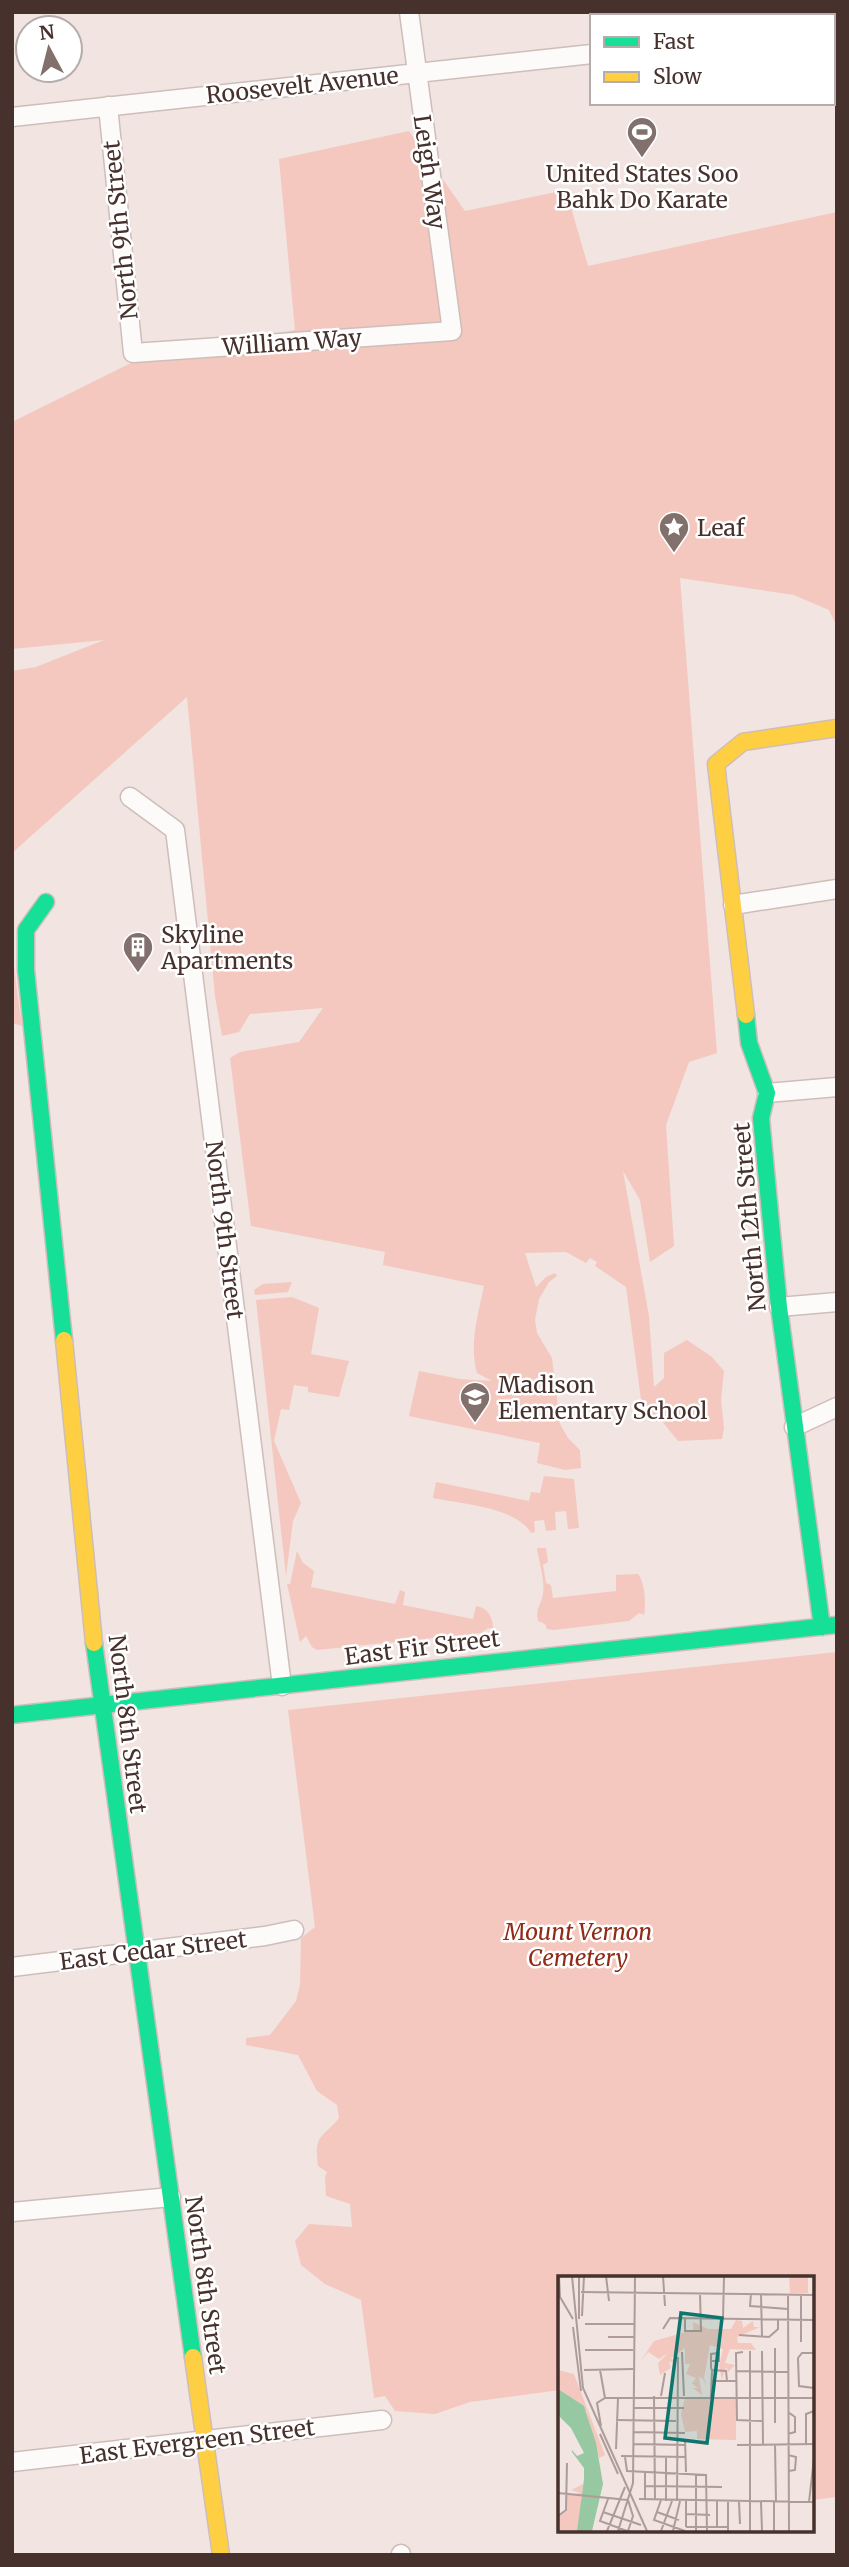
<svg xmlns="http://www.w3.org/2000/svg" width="849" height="2567" viewBox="0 0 849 2567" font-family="Merriweather,serif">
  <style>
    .green { fill: #f4c8be }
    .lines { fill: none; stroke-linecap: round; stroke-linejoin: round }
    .street-casing { stroke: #cebeba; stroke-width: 21 }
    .fast-casing { stroke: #cebeba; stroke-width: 19 }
    .slow-casing { stroke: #cebeba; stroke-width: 19 }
    .street { stroke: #fdfbfa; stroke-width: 18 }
    .fast { stroke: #16e098; stroke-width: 16 }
    .slow { stroke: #ffcf43; stroke-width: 16 }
    .labels { text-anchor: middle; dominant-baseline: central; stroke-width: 5; stroke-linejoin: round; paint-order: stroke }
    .street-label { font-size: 23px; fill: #47312d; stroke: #fff }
    .poi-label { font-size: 23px; fill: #47312d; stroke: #fff; text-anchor: start }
    .park-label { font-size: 23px; font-style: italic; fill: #902b17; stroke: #fff }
    .inset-road { fill: none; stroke: #ad9c99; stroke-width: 2 }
    .view { fill: #0f766e; fill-opacity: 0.15; stroke: #0f766e; stroke-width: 3.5 }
    .inset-edge { fill: none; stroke: #47312d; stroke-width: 3.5 }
  </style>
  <rect width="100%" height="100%" fill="#f1e4e1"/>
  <path class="green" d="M409,131L465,211L566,190L588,266L837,212V627L829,610L794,595L680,578L717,1053L689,1062L666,1125L674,1246L650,1262L640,1200L623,1171L649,1316L654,1387L664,1378V1353L687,1340L712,1357L724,1371L721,1400L724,1428L722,1439L678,1441L657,1415V1422L642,1407L626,1287L595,1266L597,1262L590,1258L586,1263L566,1252L525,1253L536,1287L546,1277L555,1273L557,1276L549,1282L539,1299L535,1320L537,1333L552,1358L560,1424L568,1438L580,1450L581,1468L565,1470L537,1463L540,1443L409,1416L419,1371L460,1379L492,1381L477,1373C469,1344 478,1315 484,1286L383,1265L385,1252L251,1226L230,1058L240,1052L299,1042L323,1008L250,1014L239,1032L222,1036L215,996L187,697L12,853V671L36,667L104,640L12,649V422L139,359L295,330L279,159Z
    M12,964L14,967L22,1026L12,1023Z
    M292,1282L288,1292L255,1295L254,1290L263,1284Z
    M292,1297L319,1308L311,1354L349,1361L339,1397L308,1392V1387L294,1385L289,1410L281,1409L274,1441L301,1503L293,1521L286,1576L256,1300Z
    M544,1476L574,1479L579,1528L568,1529L566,1511L555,1512L556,1530L546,1531L544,1520L534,1521L535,1532L531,1533C516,1507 461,1504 433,1498L436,1482L529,1501L531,1492L540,1493Z
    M537,1548H546L548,1562L543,1565L546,1583L551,1585L553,1598L616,1591V1575L638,1574C645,1583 646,1603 644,1615L639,1613L629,1621L554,1630L547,1629L545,1624L538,1621C535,1609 541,1605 543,1594C545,1580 539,1562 537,1548Z
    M297,1551L303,1563L314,1571L311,1587L395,1604L400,1590L405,1592L403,1605L473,1619L476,1606C488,1608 493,1617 493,1629L488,1628L481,1633L317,1650L312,1647L306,1636L300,1642L287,1584H290Z
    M837,1652V2497L812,2500V2278H560V2390L470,2402L435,2414L395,2411L385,2396L374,2398L361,2300L325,2284L301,2265L295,2241L309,2224L352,2227L350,2204L326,2196L325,2177L327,2172L318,2166C314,2133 321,2140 339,2118L337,2105L317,2091L298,2055L246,2045V2038L270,2035L296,2001L300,1985L301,1938L315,1927L288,1710Z"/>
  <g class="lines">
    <g class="street-casing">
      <path id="street" d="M833,28H837
        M108,106L133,353L452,331L409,12
        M12,117L592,54
        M130,797L175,830L282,1686
        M733,905L837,889
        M767,1093L837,1087
        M779,1307L837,1302
        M794,1427L837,1407
        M12,1967L265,1936L294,1930
        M12,2212L171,2197
        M12,2462L382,2420
        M401,2554V2555"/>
    </g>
    <g class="fast-casing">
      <path id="fast" d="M46,902L26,930V970L64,1340
        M746,1015L749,1043L767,1093L761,1118L779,1307L822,1627
        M94,1643L193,2357
        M12,1715L836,1625"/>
    </g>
    <g class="slow-casing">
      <path id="slow" d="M746,1015L716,764L743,742L837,728
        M64,1340L94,1643
        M193,2357L221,2555"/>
    </g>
    <use href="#street" class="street"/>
    <use href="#fast" class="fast"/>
    <use href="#slow" class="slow"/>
  </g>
  <defs>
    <g id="stadium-pin" transform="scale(1.575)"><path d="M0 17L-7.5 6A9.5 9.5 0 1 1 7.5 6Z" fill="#82706c" stroke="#fff"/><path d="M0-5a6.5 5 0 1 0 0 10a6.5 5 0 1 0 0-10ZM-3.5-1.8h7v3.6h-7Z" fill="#fff"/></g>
    <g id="sight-pin" transform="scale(1.575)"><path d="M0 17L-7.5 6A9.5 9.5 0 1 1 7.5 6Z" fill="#82706c" stroke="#fff"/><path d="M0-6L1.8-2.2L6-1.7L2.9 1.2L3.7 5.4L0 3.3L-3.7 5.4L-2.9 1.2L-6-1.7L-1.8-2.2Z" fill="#fff"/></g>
    <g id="building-pin" transform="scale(1.575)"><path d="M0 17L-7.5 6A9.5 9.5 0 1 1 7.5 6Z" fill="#82706c" stroke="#fff"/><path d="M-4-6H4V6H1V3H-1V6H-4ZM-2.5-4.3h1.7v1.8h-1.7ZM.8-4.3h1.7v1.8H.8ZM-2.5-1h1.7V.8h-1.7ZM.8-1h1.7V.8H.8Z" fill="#fff"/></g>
    <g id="school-pin" transform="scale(1.575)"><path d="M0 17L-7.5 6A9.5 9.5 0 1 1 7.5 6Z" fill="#82706c" stroke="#fff"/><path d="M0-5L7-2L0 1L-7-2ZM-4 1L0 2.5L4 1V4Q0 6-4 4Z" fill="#fff"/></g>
  </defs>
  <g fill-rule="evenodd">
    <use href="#stadium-pin" x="642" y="132"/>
    <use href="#sight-pin" x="674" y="527"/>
    <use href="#building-pin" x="138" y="947"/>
    <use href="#school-pin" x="475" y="1397"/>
  </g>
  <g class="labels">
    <g class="street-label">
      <text transform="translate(302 85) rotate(-6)">Roosevelt Avenue</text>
      <text transform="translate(430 172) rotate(82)">Leigh Way</text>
      <text transform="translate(120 230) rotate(-96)">North 9th Street</text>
      <text transform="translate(292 342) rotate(-4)">William Way</text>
      <text transform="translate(749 1217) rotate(-95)">North 12th Street</text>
      <text transform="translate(225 1230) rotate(83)">North 9th Street</text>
      <text transform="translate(422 1647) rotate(-7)">East Fir Street</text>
      <text transform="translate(128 1724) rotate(83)">North 8th Street</text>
      <text transform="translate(153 1950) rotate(-7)">East Cedar Street</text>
      <text transform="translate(206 2285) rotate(82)">North 8th Street</text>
      <text transform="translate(197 2441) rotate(-7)">East Evergreen Street</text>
    </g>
    <g class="poi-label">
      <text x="642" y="173" text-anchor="middle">United States Soo<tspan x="642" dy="26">Bahk Do Karate</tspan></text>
      <text x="697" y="527">Leaf</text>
      <text x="161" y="934">Skyline<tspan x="161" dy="26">Apartments</tspan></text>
      <text x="498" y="1384">Madison<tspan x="498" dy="26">Elementary School</tspan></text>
    </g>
    <g class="park-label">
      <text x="578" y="1931">Mount Vernon<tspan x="578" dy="26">Cemetery</tspan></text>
    </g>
  </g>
  <g transform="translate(558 2276)">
    <rect width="256" height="256" fill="#f1e4e1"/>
    <path d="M231,0H250V17H232ZM178,44L184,45L185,52L195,45L196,51H202L179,61L180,67H193L198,74L172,73L167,87L177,89L170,96L168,91L164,104L161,90L165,73L152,69L146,102L149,111L145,103L141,101L144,119L135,112H140L134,108L138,102L128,98L132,88H127V72L113,82L118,87L111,86L113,92L102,99L100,87L110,77L101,83L90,76L82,86L96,65L135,54V46L150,53H173ZM0,94L16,98L47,179L41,182L28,135L0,113ZM127,122H178V164L139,163V155L127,156L123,138ZM25,208L20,255H0V241L9,235V219L22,217L13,214Z" fill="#f4c8be"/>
    <path d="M0,113L26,130L38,167L45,208L34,255H19L26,203V192L14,176V174L19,180L26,177L13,152L0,139Z" fill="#96c8a2"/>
    <path class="inset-road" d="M1,0L2,21L15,43M14,0L25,112L89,255M48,0L51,25M105,0L107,30M23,16L256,19M193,18L192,30L230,33M230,18L231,255M203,19L204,60M243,19V66M24,40L26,0M127,42V55H143L142,18M21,43V0M165,43L166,0M27,48H76M15,51L23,115M105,53L112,42L256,44M181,59L211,61L220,53V44M50,61H76M27,74H75M192,75V255M204,75L205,168M124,76L126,120M185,76L178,77L179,144L204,145M256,77H244L240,82L241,110L256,112M153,85H161V77L153,78V92L154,94L153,121M26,94L75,93M42,94L47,122M154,94L168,95L169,105M178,95L230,96M153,105H178M96,120L97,224M103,120L107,97M76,132H126M230,136L237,141V156L230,158M58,144L118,145M217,147V72M43,150L39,127L47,122H256M75,156L127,157M42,158L60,198M127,163L128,196M76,168L127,169M217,168L218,226M248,168V138L256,135M179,169L256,168M58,173L60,122M230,179L238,181L237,194L231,195M63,180L128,181M67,181L69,195L148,199L149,255M108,181V225M87,195V224M87,210L164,211M0,217L70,224L75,240L70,255M50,223L42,245L69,255M81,223L256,226M103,224L96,244L127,255M119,225L120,81M159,225V251M181,226L182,248M203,226L204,255M216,226V255M251,226L256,182M45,236L83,249M99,236L121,244M128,238L152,239M0,240L8,234L9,187M128,251H170M128,251V225M49,255L67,211M60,255L75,207L77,0M103,255L114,225M115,255L122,225M138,255V199M170,255V226"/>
    <path class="view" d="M123,37L164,42L149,167L107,162Z"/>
    <rect width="256" height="256" class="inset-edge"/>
  </g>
  <rect width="849" height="2567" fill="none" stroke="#47312d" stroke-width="28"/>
  <rect x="590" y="14" width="245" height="91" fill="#ffffff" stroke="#b5adab" stroke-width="2"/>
  <rect x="604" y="37" width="35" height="10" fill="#16e098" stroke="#b5adab" stroke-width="2"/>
  <text x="653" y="49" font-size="21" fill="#47312d">Fast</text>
  <rect x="604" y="72" width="35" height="10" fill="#ffcf43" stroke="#b5adab" stroke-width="2"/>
  <text x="653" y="84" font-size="21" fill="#47312d">Slow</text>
  <g transform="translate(49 49) rotate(353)"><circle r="33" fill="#ffffff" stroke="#b5adab" stroke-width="2"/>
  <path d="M0-5L12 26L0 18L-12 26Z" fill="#82706c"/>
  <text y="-10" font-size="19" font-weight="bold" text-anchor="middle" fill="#47312d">N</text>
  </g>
</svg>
